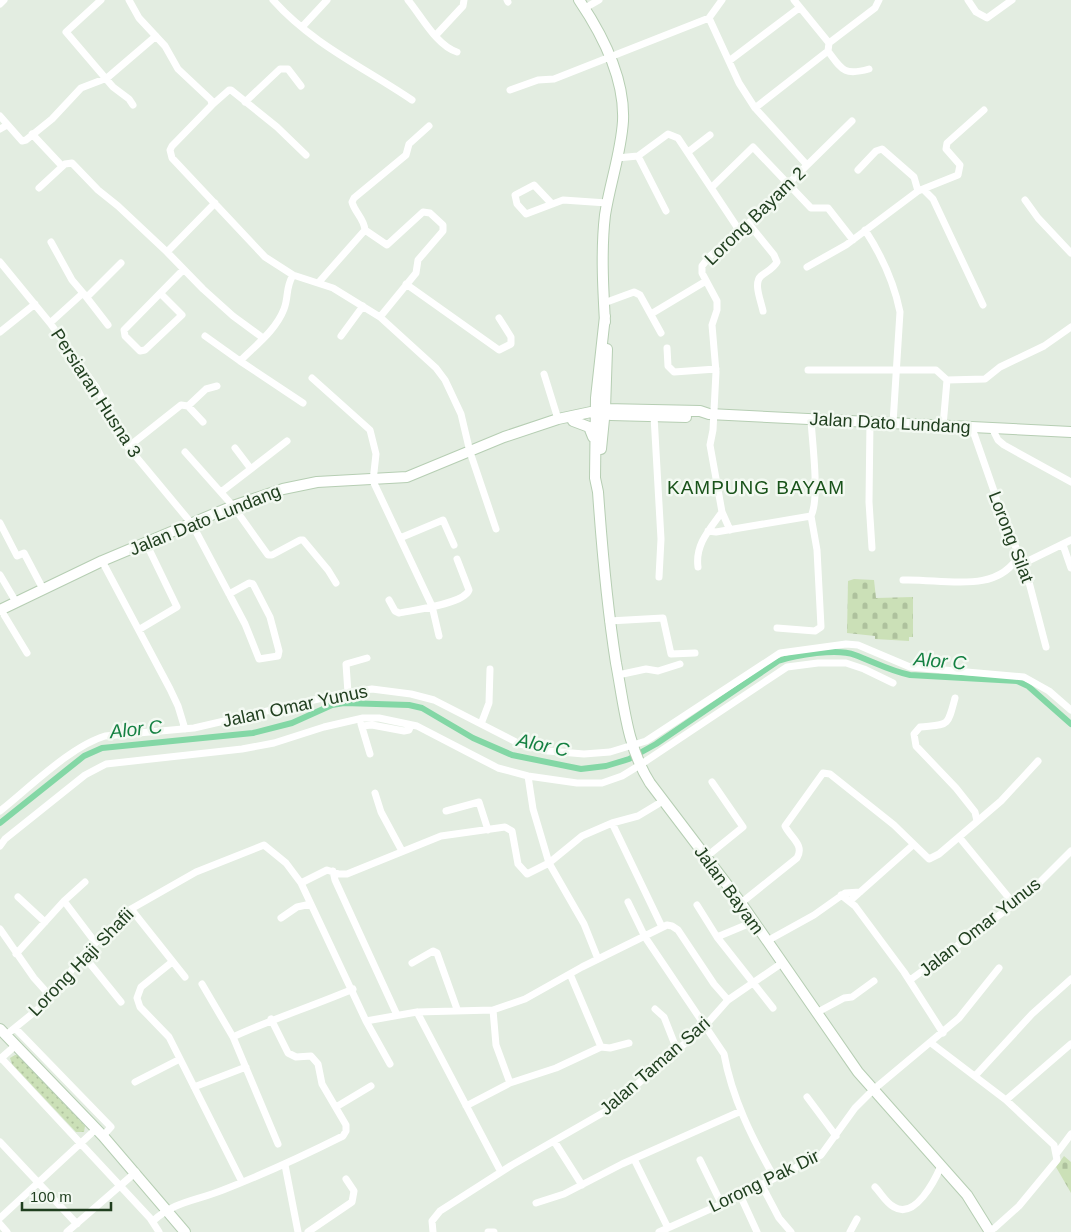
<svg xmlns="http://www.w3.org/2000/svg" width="1071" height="1232" viewBox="0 0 1071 1232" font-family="Helvetica,sans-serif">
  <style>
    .grass { fill: url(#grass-dots) }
    .cemetery { fill: url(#cemetery-stones) }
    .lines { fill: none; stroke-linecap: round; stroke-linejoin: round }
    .canal { stroke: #83d7a5; stroke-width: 6 }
    .secondary-casing { stroke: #b6ceb3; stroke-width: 12 }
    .street { stroke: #fff; stroke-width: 7 }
    .secondary { stroke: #fff; stroke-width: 10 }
    .labels { text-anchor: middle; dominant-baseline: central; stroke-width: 5; stroke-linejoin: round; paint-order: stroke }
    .street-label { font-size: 18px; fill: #203f1f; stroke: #f3f9f2 }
    .neighbourhood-label { font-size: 19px; letter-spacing: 1px; fill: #19531a; stroke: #f3f9f2 }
    .water-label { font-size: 19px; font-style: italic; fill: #148142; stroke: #f3f9f2 }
  </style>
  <defs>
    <pattern id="grass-dots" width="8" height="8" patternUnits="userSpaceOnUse" patternTransform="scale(1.25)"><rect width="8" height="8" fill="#cbe0b7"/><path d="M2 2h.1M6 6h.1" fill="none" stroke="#aec19d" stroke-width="1.8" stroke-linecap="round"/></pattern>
    <pattern id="cemetery-stones" width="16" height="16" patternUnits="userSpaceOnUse" patternTransform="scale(1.25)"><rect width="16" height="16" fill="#cbe0b7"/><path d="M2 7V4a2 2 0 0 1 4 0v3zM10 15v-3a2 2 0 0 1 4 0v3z" fill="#aec19d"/></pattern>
  </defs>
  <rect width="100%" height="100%" fill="#e3ede1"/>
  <path class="grass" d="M15,1055H18L85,1126L84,1132H76L12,1064L10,1058Z"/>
  <path class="cemetery" d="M854,579L874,580L876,598L913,597V637H909V641L875,639V636L847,633L848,581Z
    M1064,1156L1071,1162V1193L1056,1167Z"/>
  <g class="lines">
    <path class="canal" d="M0,823L84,756L102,748L253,733L292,723L332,705L344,703L409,705L422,708L473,738L512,755L581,769L606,766L629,759L656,744L778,661C796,655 837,648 855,655C874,662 890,671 910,675L1017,681L1028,686L1071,724"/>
    <g class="secondary-casing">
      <path id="secondary" d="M579,0C602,34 625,78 623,121C621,153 610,183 605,215C601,249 603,287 605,322
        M605,316L596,398L595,478L598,492C602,549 607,606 616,663C624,705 627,747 650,783L741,903L858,1072L967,1195L990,1232
        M611,415L686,417
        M573,421L589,427L593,437
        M601,449L605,409L607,349
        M0,610L102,561L233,506L283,489L317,482L407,477L504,437L558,419L605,409L700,411L709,414L749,416L1071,432
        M0,1029L103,1136L185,1232"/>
    </g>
    <path class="street" d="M101,0L66,32L113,87L129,99L133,105
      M129,0L139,18L165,46L178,69L211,100L212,105L172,146L170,150L172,158L265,257L293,275L333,288L380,317L436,368L445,380L461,414L470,452L496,529
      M273,0C312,44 365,68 412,100
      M408,0C422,17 437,46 457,52
      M507,0L508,2
      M794,0L829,43
      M968,0L976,12L987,18L1012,0
      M0,4L4,0
      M585,8L599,0
      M709,18L739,83L755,108L828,51L829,43L875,8L879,0
      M302,27L327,0
      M436,35L463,6L464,0
      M828,51C842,70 844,76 869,69
      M729,61L799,8
      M510,90L538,80L554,79L709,18L722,0
      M245,102L280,69H288L301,86
      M212,105L229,90H231L277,127L306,155
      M755,108L807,165
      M0,116L22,141L26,140L52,119L81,88L107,78L156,36
      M0,129L7,125
      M32,134L62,166
      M688,152L710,135
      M638,156L666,211
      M617,158L638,156L668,134L678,138L739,230
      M858,170L876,151L882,149L914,177L918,191
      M712,187L753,147L811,208H828L853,240
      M39,188L65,164L72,163L98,190L118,206L167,252L203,289L233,316L263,338
      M924,190L933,199L983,305
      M1025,200L1038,218L1071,253
      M552,204L534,185L515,195L517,204L526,214L563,200L607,203
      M749,224L774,255L777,262C773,269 767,271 761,276C753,283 761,301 763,311
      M365,230C364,218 355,213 352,202L354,198L406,155L409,144L429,126
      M865,230C882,256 894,282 900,312L893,423
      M167,252L215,203
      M0,262L50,323L96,387L128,447L192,524L245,624L259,659L278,656L279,651L270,617L253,584L249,583L229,594
      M807,267L846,245L918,191L958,175L960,165L946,149L947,143L984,110
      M293,275C285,289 289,296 284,309C276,330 256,345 240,361L303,403
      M319,282L365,230L387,245L423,212L430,213L443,225V231L418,260L416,273L380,317
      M406,284L499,350L511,344V337L499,318
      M84,294L108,325
      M161,294L182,315L145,350L140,351L125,336L124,330L183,270
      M87,297L121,263
      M604,303L634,292L640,295L661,333
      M651,314L706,281
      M50,323L83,293L72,280L51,242
      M0,332L35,304
      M205,336L240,361
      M341,336L363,306
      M667,348L668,366L674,372L716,369
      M808,370H936L947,380
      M544,374L558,419
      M312,378L370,430L376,454L373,481L432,606L439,636
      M947,380L985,379L1000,367L1044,346L1071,327
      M188,406L206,389L217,386
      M654,416L661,539L659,577
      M870,421L869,502L872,548
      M943,426L947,380
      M972,428L995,494L1001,518L1024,563L1046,647
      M992,428L998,440L1004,445L1071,482
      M128,447L181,405L188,406L203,422
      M235,448L251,469
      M185,452L233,506L268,555H272L300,540H303L328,570L336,583
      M221,492L287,441
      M811,516C820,498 812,442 811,419
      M0,523L17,556L24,553L43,589
      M730,530L722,512L710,445L713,430L716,372L712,325L717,310V301L702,273V266L709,257L772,203L789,183L852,121
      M708,531L716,532L811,516
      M400,538L443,520L454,545
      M1063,545L1071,568
      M102,561L170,689L178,706L185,729
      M1024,563L1071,540
      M698,567C695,545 709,530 722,512
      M0,575L16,602
      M903,580C941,578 997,596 1019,555
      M389,600L395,611L399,613C414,610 464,604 469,590L457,559
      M1,610L27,653
      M609,621L663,618L671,654L695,653
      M777,628L815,631L821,627L817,550L811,516
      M140,629L177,607L146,543
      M618,675L646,669L658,671L680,664
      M348,693L346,664L367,658
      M955,698C947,728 949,724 920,727L914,734L916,746L956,788L975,812L977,821
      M361,724L370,754
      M481,724L489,703L490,669
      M362,726L372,725L404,731L409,730L411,725
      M528,776L533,809L549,863L584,924L598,959
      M375,793L381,812L402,851
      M0,811C29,788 71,746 105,736L194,728L340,694L372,689L411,694L434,700L520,744L548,751L584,754L610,752L646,741L780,653L846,644L858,645L910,667L1024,677L1049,691L1071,710
      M446,811L479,802L488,830
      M612,823L662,927
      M959,837L1014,904
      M0,846L5,839L85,775L106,764L242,749L274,743L324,727L363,718H379L417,726L498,768L528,776L577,783H602L622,776L640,765L787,667L818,663H846L864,669L893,683
      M706,857L743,827L712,782
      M333,871L335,880L397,1015
      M301,883L327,870L339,874H347L441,836L505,827L512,831L518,864L527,874L549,863L582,836L612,823L638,816L663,801
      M841,895L855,906L904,972L943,1033
      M18,897L45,922
      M64,901L95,942
      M850,901L913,845
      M628,902L645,937L724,1054C732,1098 752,1138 774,1177
      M741,903L797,858C805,845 790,837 785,826L823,773L830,774L894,825L929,859L939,854L1001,801L1038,761
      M697,905L717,937L773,1008
      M131,909L185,977
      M281,918L297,907L311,904
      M0,929L34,978L51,997
      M717,937L753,922
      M767,941L814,915L845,893L860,892
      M16,954L64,901L85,882
      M83,955L121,1002
      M172,962L141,987L137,998L140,1007L169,1037L242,1182
      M412,963L433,951L437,953L457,1009
      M570,974L601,1047
      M910,980L1027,895L1071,851
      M202,984L233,1037L278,1144
      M655,1009L664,1017L677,1050
      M493,1010L496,1045L510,1083
      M417,1012L501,1172
      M816,1013L844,998L852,997L874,981
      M366,1021L417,1012L493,1010L525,999L582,967L667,925L672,926L678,930L714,984L728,1000
      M15,1028L111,1127L103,1136
      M6,1035L48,1001L83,955L131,909L196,872L264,845L286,863L301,883L366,1021L390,1064
      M233,1037C272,1019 313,1006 353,989
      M931,1043L1006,1100L1054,1145L1057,1160L1019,1206L990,1232
      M1,1058L150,1218L159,1232
      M0,1059L16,1045
      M975,1076L1032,1014L1071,979
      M135,1082L180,1059
      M194,1087L246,1067
      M807,1097L836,1136
      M1006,1100L1071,1044
      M466,1106L510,1083L556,1068L601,1047L610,1048L629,1043
      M336,1107L371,1086
      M554,1141L582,1185
      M0,1142L77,1224
      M1057,1153L1071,1134
      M634,1159L668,1228
      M700,1160L721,1203
      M285,1165L298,1232
      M761,1184L779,1218L791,1232
      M875,1187C881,1193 886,1203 894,1207C915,1220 935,1180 941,1166
      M740,1195L757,1232
      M536,1203L564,1194L622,1164L739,1112
      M0,1218L96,1129
      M153,1221C175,1201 196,1201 223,1190C264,1174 303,1156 343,1136L346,1131V1125L322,1084L318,1064L311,1056L296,1057L288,1053L271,1019
      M0,1224L7,1232
      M67,1232L136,1172
      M308,1232L352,1202L354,1191L346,1179
      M433,1232L432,1221L440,1211L512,1165L606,1111L704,1027L728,1000L782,963
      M488,1232H494
      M659,1232L735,1198L821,1155L855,1108L873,1090L959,1018L999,968
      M850,1232L857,1219"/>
    <use href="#secondary" class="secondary"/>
  </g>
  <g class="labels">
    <g class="street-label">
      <text transform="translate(755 216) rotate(-44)">Lorong Bayam 2</text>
      <text transform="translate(96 393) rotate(57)">Persiaran Husna 3</text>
      <text transform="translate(890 423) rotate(3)">Jalan Dato Lundang</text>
      <text transform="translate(205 520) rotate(-22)">Jalan Dato Lundang</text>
      <text transform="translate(1011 537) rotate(69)">Lorong Silat</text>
      <text transform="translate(295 706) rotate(-12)">Jalan Omar Yunus</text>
      <text transform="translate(729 890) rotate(54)">Jalan Bayam</text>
      <text transform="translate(980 927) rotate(-38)">Jalan Omar Yunus</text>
      <text transform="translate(81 962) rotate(-46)">Lorong Haji Shafii</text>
      <text transform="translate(655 1066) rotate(-41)">Jalan Taman Sari</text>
      <text transform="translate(764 1181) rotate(-26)">Lorong Pak Dir</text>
    </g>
    <g class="neighbourhood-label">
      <text x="756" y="487">KAMPUNG BAYAM</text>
    </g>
    <g class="water-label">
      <text transform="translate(940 661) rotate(5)">Alor C</text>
      <text transform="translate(136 729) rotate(-6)">Alor C</text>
      <text transform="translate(543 745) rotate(12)">Alor C</text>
    </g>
  </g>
  <path d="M22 1202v8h89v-8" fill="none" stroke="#203f1f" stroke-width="2.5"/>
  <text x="30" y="1202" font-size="15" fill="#203f1f" stroke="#f3f9f2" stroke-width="4" paint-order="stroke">100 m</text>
</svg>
